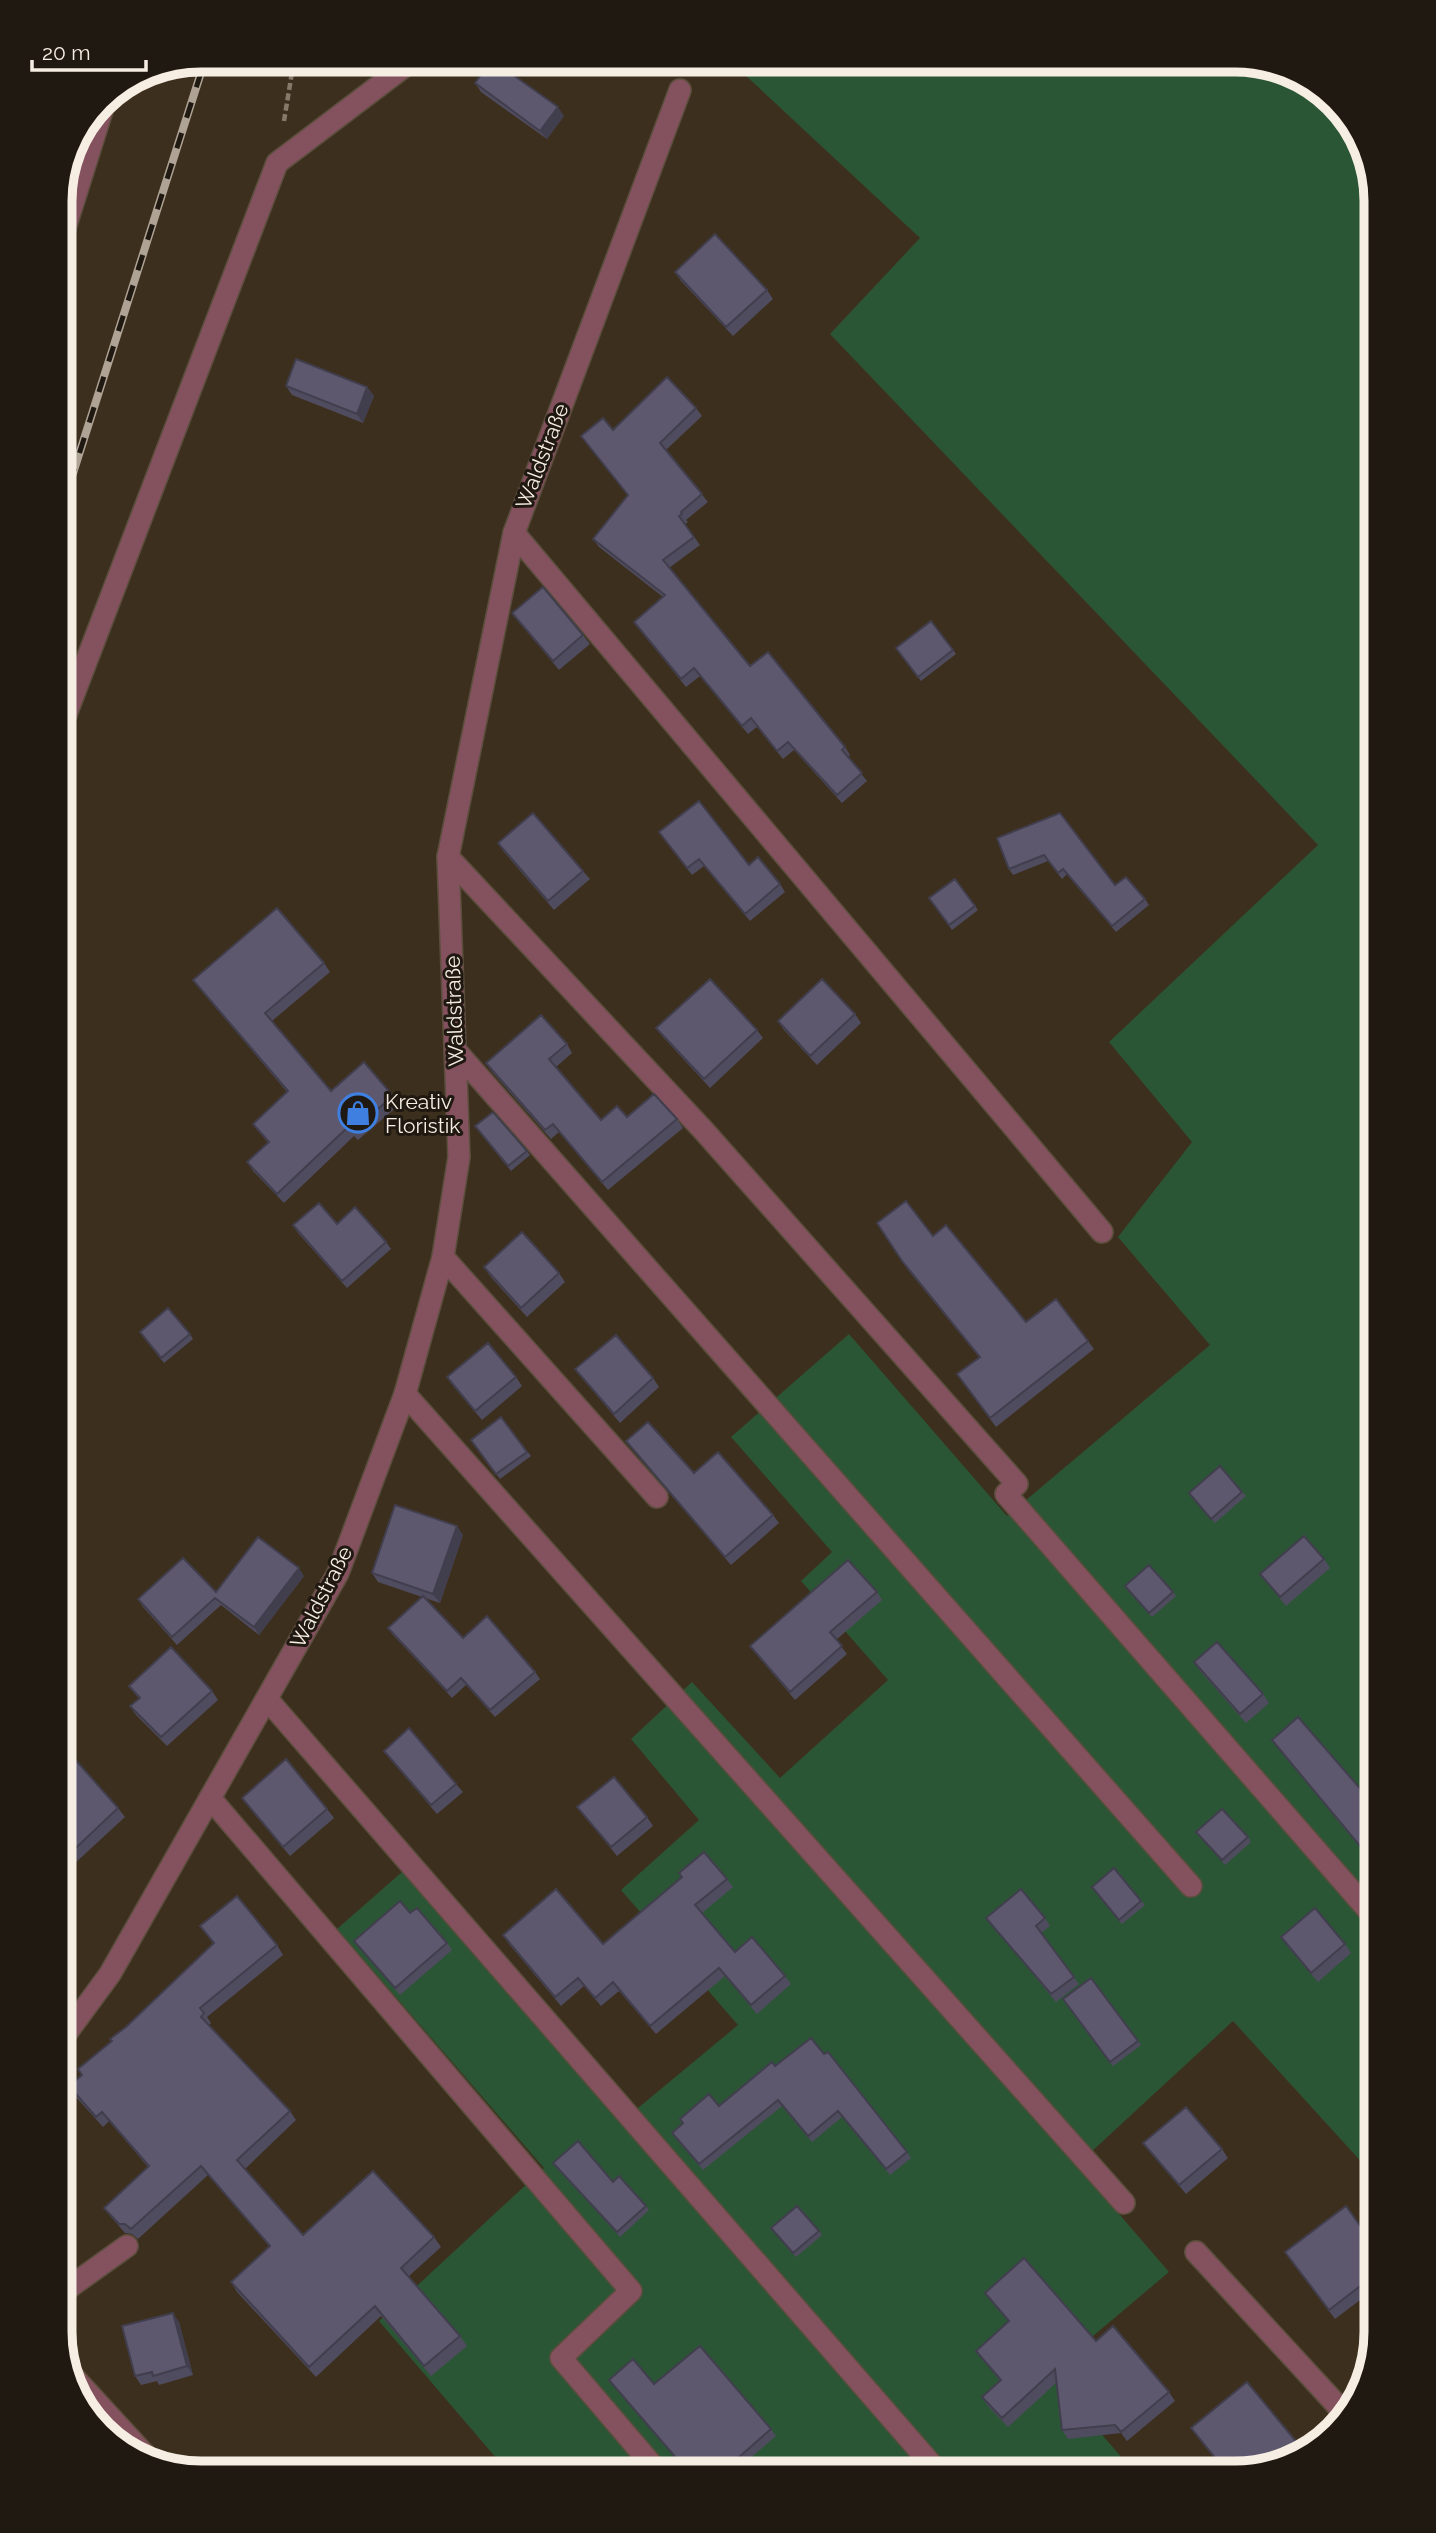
<svg xmlns="http://www.w3.org/2000/svg" width="1436" height="2533" viewBox="0 0 1436 2533" font-family="Raleway,sans-serif">
  <style>
    .green { fill: #2b5636 }
    .lines { fill: none; stroke-linecap: round; stroke-linejoin: round }
    .service-casing { stroke: #5b4e3d; stroke-width: 24 }
    .minor-casing { stroke: #5b4e3d; stroke-width: 24 }
    .path { stroke: #86796a; stroke-width: 4.5; stroke-dasharray: 7 3.5; stroke-linecap: butt }
    .service { stroke: #84515e; stroke-width: 21 }
    .minor { stroke: #84515e; stroke-width: 21 }
    .rail-casing { stroke: #aea395; stroke-width: 8 }
    .rail { stroke: #1f1911; stroke-width: 5; stroke-dasharray: 16; stroke-linecap: butt }
    .wall { fill: #504c5f }
    .shaded-wall { fill: #413e4d }
    .building { fill: #5d586e; stroke: #413e4d; stroke-width: 2 }
    .labels { text-anchor: middle; dominant-baseline: central; stroke-width: 6; stroke-linejoin: round; paint-order: stroke }
    .street-label { font-size: 21px; fill: #f7eee3; stroke: #1f1911 }
    .poi-label { font-size: 21px; fill: #f7eee3; stroke: #1f1911; text-anchor: start }
    .rim { fill: none; stroke: #f7eee3; stroke-width: 9 }
  </style>
  <rect width="100%" height="100%" fill="#3d2f1d"/>
  <path class="green" d="M729,60H1245L1314,84L1362,139L1376,201V2178L1233,2021L1077,2165L1169,2272L1049,2373L1135,2473H509L379,2321L544,2168L337,1929L402,1872L620,2123L738,2025L621,1890L699,1820L631,1739L692,1682L780,1778L888,1680L801,1581L832,1552L731,1437L849,1334L1007,1516L1210,1345L1118,1237L1192,1142L1109,1042L1318,845L830,334L920,238Z"/>
  <g class="lines">
    <g class="service-casing">
      <path id="service" d="M514,533L1102,1232
        M60,730L277,163L413,60
        M448,857L704,1131L1017,1484L1006,1494L1376,1919
        M455,1050L1191,1886
        M443,1257L657,1497
        M405,1394L1124,2203
        M267,1699L939,2473
        M210,1798L631,2291L561,2358L659,2473
        M1196,2252L1347,2416
        M60,2294L127,2246"/>
    </g>
    <g class="minor-casing">
      <path id="minor" d="M60,244L106,98
        M60,2042L110,1974L338,1573L405,1394L443,1257L459,1157L448,857L514,533L680,90
        M69,2372L148,2458"/>
    </g>
    <path class="path" d="M284,121L294,60"/>
    <use href="#service" class="service"/>
    <use href="#minor" class="minor"/>
    <g class="rail-casing">
      <path id="rail" d="M60,514L205,60"/>
    </g>
    <use href="#rail" class="rail"/>
  </g>
  <path class="wall" d="M475,83L564,116L547,139L481,92Z
    M675,272L767,290L773,299L733,336L681,281Z
    M286,386L367,387L374,396L363,423L292,395Z
    M696,408L702,416L666,450L708,502L686,520L688,522L685,524L700,545L669,568L750,666L845,747L850,755L848,757L867,781L842,803L794,750L783,759L757,727L748,734L700,676L686,687L634,622L663,597L599,547L593,539L628,495L581,436L613,430Z
    M512,613L583,635L590,644L559,670Z
    M931,621L956,654L921,681L896,648Z
    M1060,813L1115,885L1145,899L1149,905L1116,932L1067,874L1062,879L1048,861L1013,875L1009,869Z
    M664,839L749,865L780,884L785,892L750,921L704,866L692,875Z
    M498,843L583,871L590,879L554,910L504,852Z
    M955,879L978,910L952,930L929,898Z
    M324,963L330,972L272,1021L331,1091L393,1096L399,1105L358,1140L354,1136L284,1203L253,1171L247,1162L268,1143L253,1124L287,1092L200,989L193,980Z
    M855,1014L861,1023L817,1065L784,1030L778,1021Z
    M656,1028L757,1030L763,1038L710,1088L663,1037Z
    M567,1044L572,1053L556,1067L601,1120L627,1117L677,1119L683,1128L608,1190L559,1132L551,1139L492,1072L486,1063Z
    M479,1131L527,1151L530,1155L511,1171Z
    M877,1223L933,1236L1026,1322L1056,1299L1094,1349L996,1427L957,1374L979,1357L908,1270Z
    M337,1224L386,1242L391,1249L347,1288L298,1233L293,1225Z
    M484,1267L559,1273L565,1282L527,1317L490,1276Z
    M190,1334L193,1339L164,1363L143,1337Z
    M575,1369L653,1378L659,1387L620,1423L582,1378Z
    M447,1377H516L522,1386L482,1420L453,1386Z
    M501,1417L531,1456L500,1479L471,1440Z
    M626,1441L694,1473L773,1515L779,1523L731,1565L632,1449Z
    M1242,1492L1246,1496L1215,1523L1193,1497Z
    M463,1535L440,1603L425,1598L463,1638L535,1672L540,1679L495,1717L466,1685L452,1698L393,1635L388,1628L422,1597L378,1582L372,1573Z
    M1324,1559L1330,1568L1286,1606L1260,1574Z
    M304,1576L259,1635L221,1605L177,1645L143,1607L138,1599L216,1592Z
    M1125,1586L1173,1592L1176,1596L1152,1617Z
    M877,1592L882,1600L836,1640L847,1654L795,1700L756,1654L750,1646Z
    M1194,1662L1263,1694L1269,1703L1246,1723L1200,1671Z
    M129,1686L212,1691L218,1700L167,1746L136,1715L130,1706L139,1699Z
    M1272,1740L1364,1793L1376,1792V1867Z
    M384,1751L456,1784L463,1792L437,1814L390,1759Z
    M60,1768L118,1808L125,1817L60,1877Z
    M242,1798L327,1809L334,1818L290,1856Z
    M577,1807L647,1817L653,1826L617,1856Z
    M1196,1832L1248,1837L1251,1842L1225,1865Z
    M727,1879L733,1887L702,1913L735,1952L785,1976L791,1984L757,2014L725,1976L656,2034L619,1991L601,2006L584,1986L561,2006L509,1944L503,1935L603,1944Z
    M1095,1891L1141,1901L1145,1905L1122,1924Z
    M410,1913L447,1943L452,1950L400,1995L354,1941Z
    M986,1918H1045L1050,1926L1041,1933L1079,1984L1056,2002Z
    M200,1926L277,1945L283,1955L207,2017L211,2023L209,2025L290,2111L296,2120L245,2169L303,2235L434,2237L441,2247L409,2276L460,2336L467,2346L431,2376L381,2316L316,2377L237,2292L231,2282L270,2247L208,2175L138,2239L132,2234L125,2233L111,2217L104,2208L148,2167L109,2121L103,2127L75,2096L69,2086L82,2075L78,2069L112,2041L213,1943Z
    M1281,1937L1345,1944L1351,1953L1318,1982L1287,1946Z
    M1091,1978L1141,2045L1113,2066L1063,1999Z
    M775,2066L907,2152L911,2158L890,2175L842,2117L812,2142L782,2106L703,2170L672,2133L719,2106Z
    M1143,2143L1222,2149L1228,2158L1186,2194Z
    M553,2163L613,2182L646,2206L649,2210L620,2237Z
    M771,2228L819,2231L822,2235L796,2257Z
    M1376,2248V2288L1335,2319L1285,2252Z
    M985,2293L1096,2341L1169,2392L1175,2401L1127,2441L1121,2433L1068,2439L1062,2430L1057,2382L1008,2427L988,2406L982,2397L1000,2381L976,2351L1009,2321Z
    M179,2322L193,2375L159,2385L157,2381L141,2385L135,2376Z
    M609,2380L654,2384L771,2429L776,2436L733,2473H688Z
    M1191,2428L1299,2445L1305,2453L1297,2459L1235,2474H1227Z"/>
  <path class="shaded-wall" d="M558,107L564,116L547,139L540,131Z
    M367,387L374,396L363,423L357,414Z
    M457,1526L463,1535L440,1603L433,1594Z
    M299,1568L304,1576L259,1635L254,1627Z
    M173,2313L179,2322L193,2375L187,2366Z"/>
  <path class="building" d="M492,60L558,107L540,131L475,83Z
    M715,234L767,290L726,327L675,272Z
    M296,359L367,387L357,414L286,386Z
    M667,377L696,408L660,443L702,494L681,512L682,514L679,516L694,537L663,560L750,666L768,652L845,747L842,750L862,773L837,795L788,742L777,751L751,718L742,726L694,668L681,679L634,622L665,595L593,539L628,495L581,436L603,418L613,430Z
    M543,587L583,635L553,661L512,613Z
    M931,621L953,650L918,677L896,648Z
    M699,801L749,865L758,857L780,884L745,914L699,859L687,868L659,832Z
    M533,813L583,871L548,901L498,843Z
    M1060,813L1115,885L1126,877L1145,899L1112,926L1063,869L1058,873L1044,855L1009,869L997,838Z
    M955,879L975,906L949,925L929,898Z
    M277,908L324,963L265,1013L331,1091L364,1062L393,1096L352,1131L348,1127L277,1194L247,1162L269,1142L253,1124L288,1091L193,980Z
    M710,979L757,1030L704,1079L656,1028Z
    M822,979L855,1014L810,1056L778,1021Z
    M541,1015L567,1044L549,1059L601,1120L617,1106L627,1117L654,1094L677,1119L602,1182L553,1124L545,1130L486,1063Z
    M493,1112L527,1151L508,1166L475,1126Z
    M906,1201L933,1236L946,1225L1026,1322L1056,1299L1088,1341L990,1418L957,1374L980,1357L902,1261L877,1223Z
    M319,1203L337,1224L355,1207L386,1242L342,1281L293,1225Z
    M522,1232L559,1273L521,1308L484,1267Z
    M168,1308L190,1334L161,1358L140,1332Z
    M616,1335L653,1378L614,1414L575,1369Z
    M488,1343L516,1377L475,1411L447,1377Z
    M501,1417L527,1452L496,1474L471,1440Z
    M648,1422L694,1473L718,1452L773,1515L725,1557L626,1441Z
    M1220,1466L1242,1492L1211,1519L1189,1493Z
    M395,1505L457,1526L433,1594L372,1573Z
    M1304,1536L1324,1559L1280,1597L1260,1574Z
    M258,1537L299,1568L254,1627L215,1598L172,1637L138,1599L183,1558L216,1592Z
    M848,1560L877,1592L830,1632L842,1646L790,1692L750,1646Z
    M1149,1565L1173,1592L1149,1613L1125,1586Z
    M423,1596L463,1638L487,1616L535,1672L490,1710L461,1678L447,1691L388,1628Z
    M1217,1642L1263,1694L1240,1714L1194,1662Z
    M171,1647L212,1691L161,1737L130,1706L140,1698L129,1686Z
    M1298,1717L1364,1793L1372,1787L1376,1792V1852L1370,1858L1272,1740Z
    M409,1728L456,1784L431,1805L384,1751Z
    M72,1756L118,1808L60,1863V1768Z
    M286,1759L327,1809L283,1847L242,1798Z
    M614,1777L647,1817L611,1847L577,1807Z
    M1222,1809L1248,1837L1222,1860L1196,1832Z
    M704,1852L727,1879L695,1905L735,1952L752,1937L785,1976L751,2005L719,1968L650,2026L613,1982L595,1998L578,1978L555,1997L503,1935L556,1889L603,1944L682,1877L679,1873Z
    M1114,1868L1141,1901L1119,1920L1092,1887Z
    M1021,1889L1045,1918L1036,1926L1074,1977L1051,1994L986,1918Z
    M237,1896L277,1945L200,2008L204,2013L201,2017L290,2111L237,2160L303,2235L373,2171L434,2237L401,2268L460,2336L424,2366L375,2306L309,2367L231,2282L270,2246L201,2166L131,2229L125,2224H119L104,2208L149,2166L102,2112L96,2117L69,2086L82,2075L78,2069L112,2041L110,2039L126,2027L214,1943L200,1926Z
    M400,1901L410,1913L417,1908L447,1943L395,1988L354,1941Z
    M1315,1908L1345,1944L1311,1973L1281,1937Z
    M1091,1978L1138,2041L1110,2062L1063,1999Z
    M811,2038L824,2054L828,2052L907,2152L886,2169L838,2111L808,2136L778,2100L699,2164L672,2133L683,2123L680,2119L709,2094L719,2106L772,2062L775,2066Z
    M1186,2107L1222,2149L1179,2185L1143,2143Z
    M578,2141L613,2182L619,2176L646,2206L617,2232L553,2163Z
    M797,2206L819,2231L793,2253L771,2228Z
    M1346,2206L1376,2248V2274L1329,2310L1285,2252Z
    M1024,2258L1096,2341L1113,2326L1169,2392L1121,2432L1115,2425L1062,2430L1055,2369L1002,2418L982,2397L1001,2380L976,2351L1009,2321L985,2293Z
    M173,2313L187,2366L153,2376L152,2372L135,2376L122,2326Z
    M700,2346L771,2429L721,2473H689L609,2380L633,2359L654,2384Z
    M1247,2382L1299,2445L1277,2464L1235,2474H1228L1191,2428Z"/>
  <defs>
    <g id="shop-ring" transform="scale(2.0125)"><circle r="9.5" fill="#1f1911" stroke="#3f7fe0" stroke-width="1.5"/><path d="M-5-2.5h2.3a2.7 3.5 0 0 1 5.4 0H5L5.5 6h-11ZM-1.5-2.5h3a1.5 2.3 0 0 0-3 0Z" fill="#3f7fe0"/></g>
  </defs>
  <g fill-rule="evenodd">
    <use href="#shop-ring" x="358" y="1113"/>
  </g>
  <g class="labels">
    <g class="street-label">
      <text transform="translate(542 456) rotate(-69)">Waldstraße</text>
      <text transform="translate(454 1011) rotate(-92)">Waldstraße</text>
      <text transform="translate(321 1597) rotate(-63)">Waldstraße</text>
    </g>
    <g class="poi-label">
      <text x="385" y="1101">Kreativ<tspan x="385" dy="24">Floristik</tspan></text>
    </g>
  </g>
  <path d="M0 0H1436V2533H0ZM201 72H1235A129 129 0 0 1 1364 201V2332A129 129 0 0 1 1235 2461H201A129 129 0 0 1 72 2332V201A129 129 0 0 1 201 72Z" fill="#1f1911" fill-rule="evenodd"/>
  <path class="rim" d="M201 72H1235A129 129 0 0 1 1364 201V2332A129 129 0 0 1 1235 2461H201A129 129 0 0 1 72 2332V201A129 129 0 0 1 201 72Z"/>
  <path d="M32 60v10h114v-10" fill="none" stroke="#f7eee3" stroke-width="3.5"/>
  <text x="42" y="60" font-size="21" fill="#f7eee3" stroke="#1f1911" stroke-width="5" paint-order="stroke">20 m</text>
</svg>
